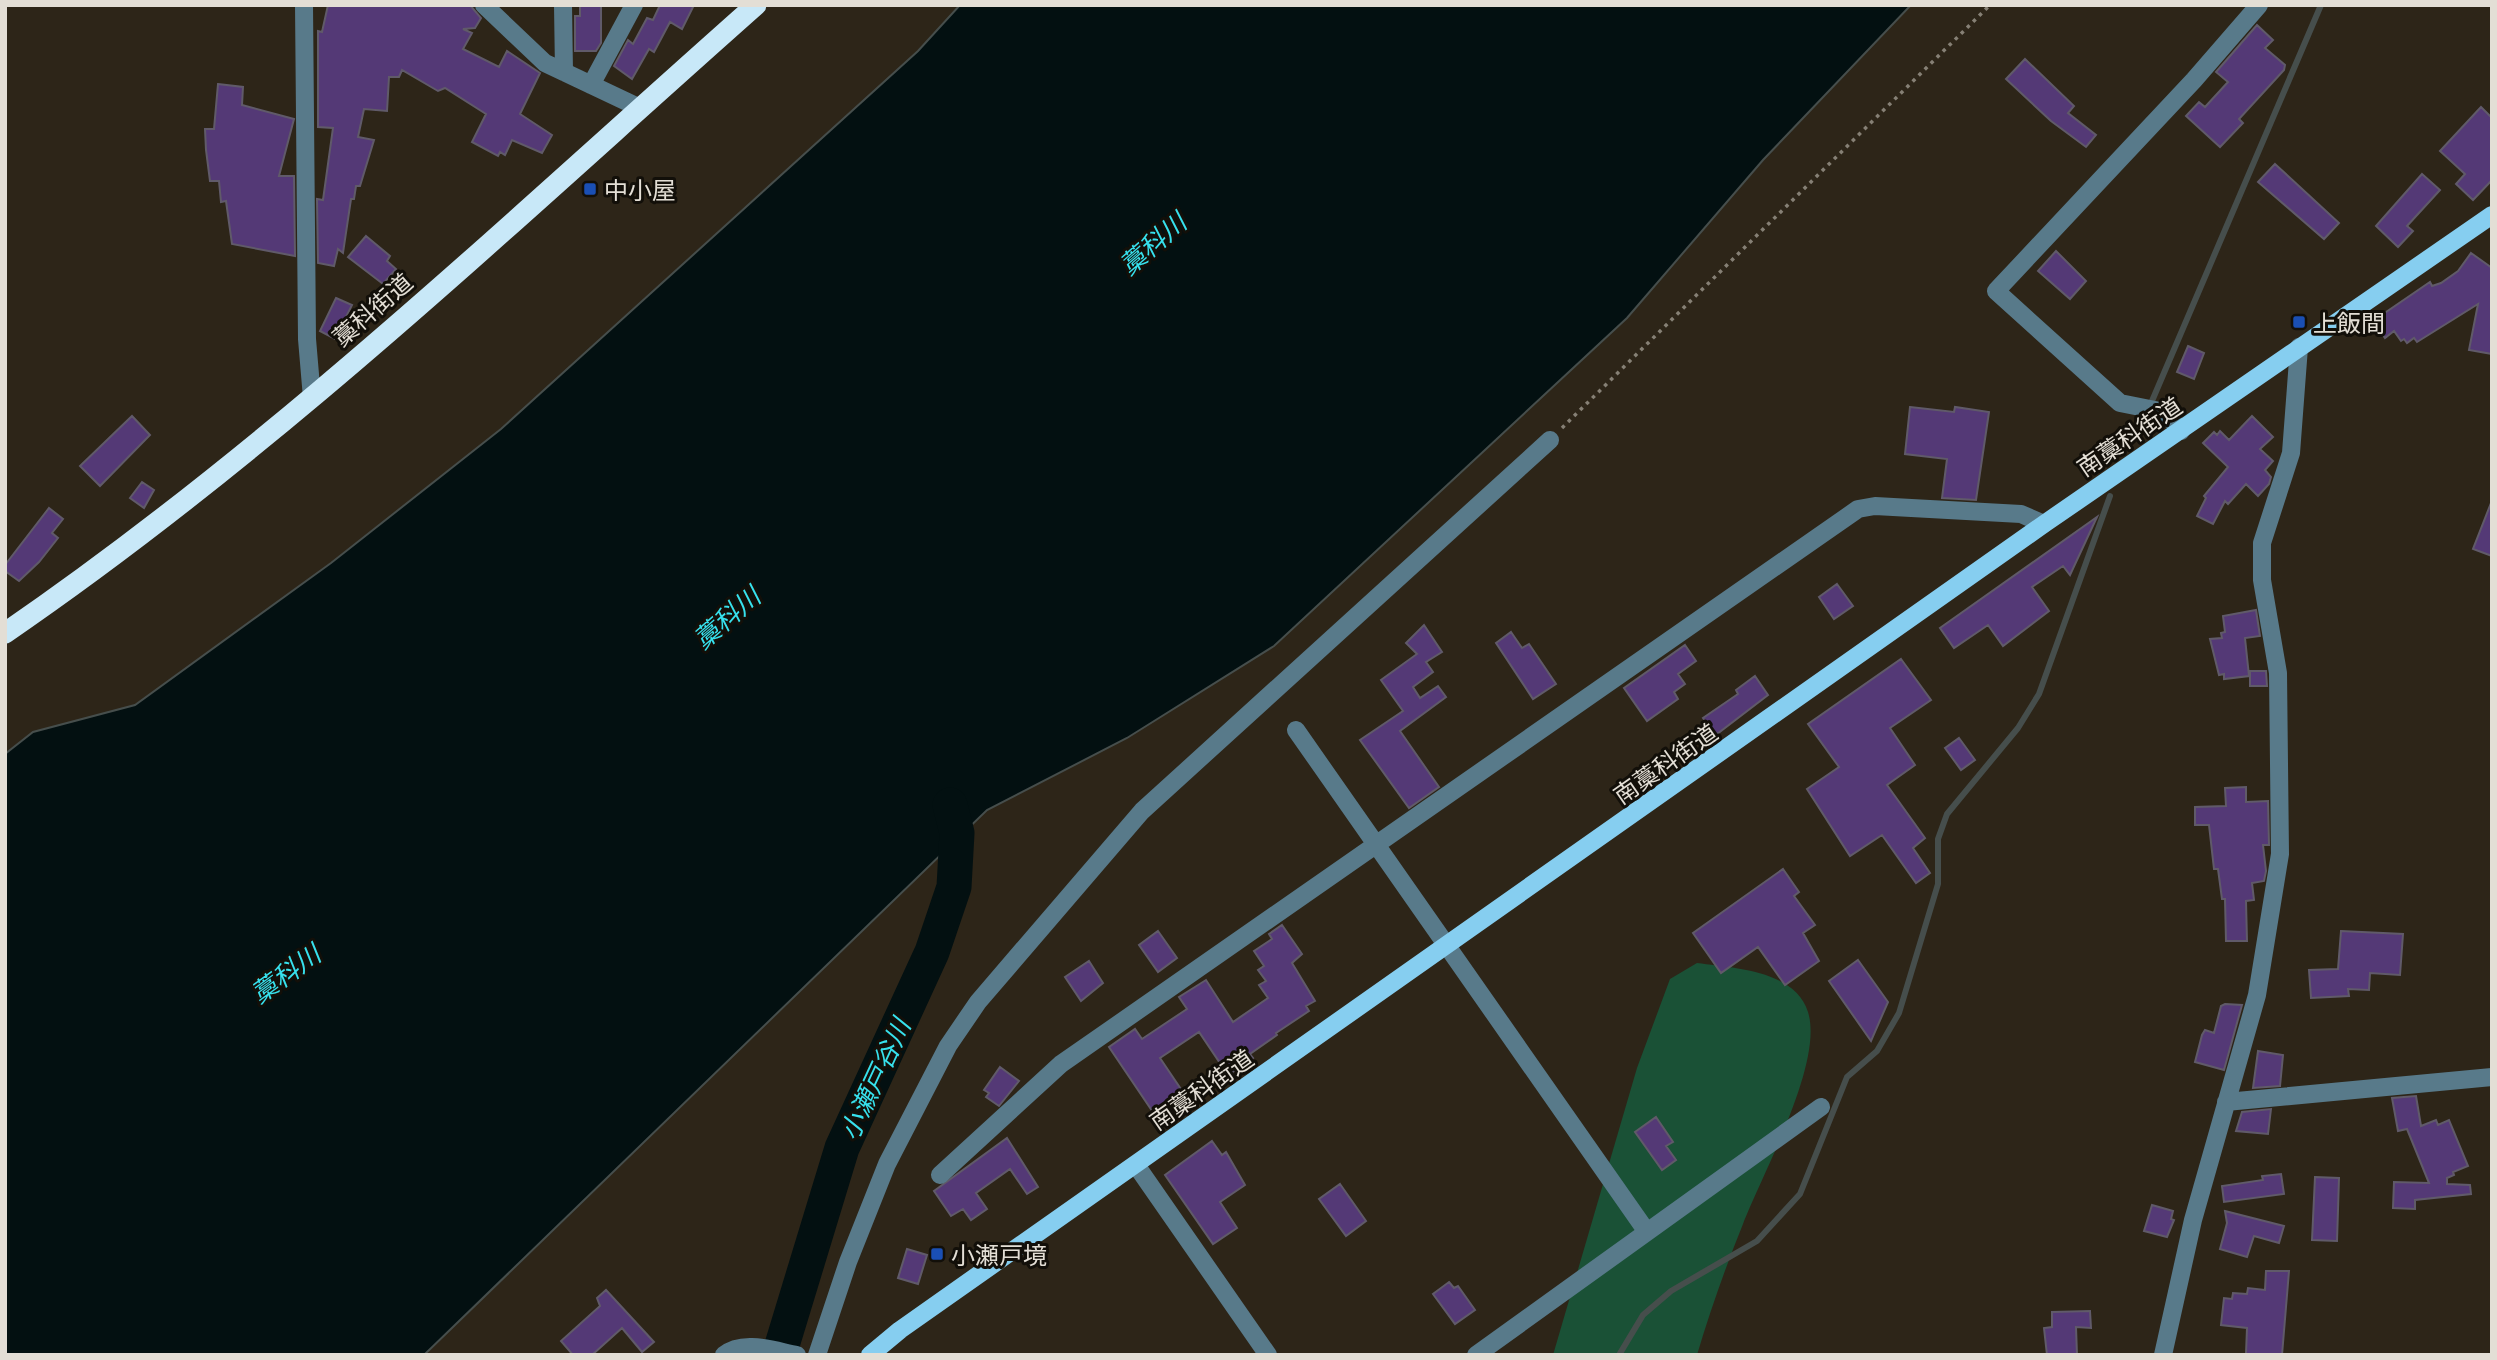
<svg xmlns="http://www.w3.org/2000/svg" width="2497" height="1360" viewBox="0 0 2497 1360" font-family="Commissioner,'Noto Sans JP',sans-serif">
  <style>
    .green { fill: #1a5136 }
    .water { fill: #031011; stroke: #464e4c; stroke-width: 2 }
    .lines { fill: none; stroke-linecap: round; stroke-linejoin: round }
    .stream { stroke: #464e4c; stroke-width: 6 }
    .river { stroke: #031011; stroke-width: 35 }
    .building { fill: #543976; stroke: #605a69; stroke-width: 2 }
    .path { stroke: #868075; stroke-width: 3.5; stroke-dasharray: 3.5 5; stroke-linecap: butt }
    .minor { stroke: #587a8a; stroke-width: 18 }
    .major { stroke: #86cef0; stroke-width: 18 }
    .highway { stroke: #c8e8f8; stroke-width: 21 }
    .transit-dot { fill: #1a4fb4; stroke: #120f09; stroke-width: 2.5 }
    .labels { text-anchor: middle; dominant-baseline: central; stroke-width: 6; stroke-linejoin: round; paint-order: stroke }
    .poi-label { font-size: 24px; fill: #e3ded5; stroke: #120f09; text-anchor: start }
    .street-label { font-size: 24px; fill: #e3ded5; stroke: #120f09 }
    .water-label { font-size: 26px; font-style: italic; fill: #37e1ed; stroke: #120f09 }
  </style>
  <rect width="100%" height="100%" fill="#2d2518"/>
  <path class="green" d="M1697,963C1733,968 1795,970 1808,1012C1824,1063 1762,1174 1743,1224C1726,1266 1710,1311 1697,1355H1553L1637,1068L1670,979Z"/>
  <path class="water" d="M960,5H1911L1763,160L1627,318L1274,646L1127,738L987,810L424,1355H5V754L33,732L135,705L331,563L501,429L918,51Z"/>
  <g class="lines">
    <path class="stream" d="M2152,401L2321,5
      M2136,438L2145,417
      M1619,1355L1643,1315L1671,1291L1757,1241L1800,1194L1847,1077L1877,1051L1899,1013L1938,884V839L1947,814L2018,728L2039,694L2110,496"/>
    <path class="river" d="M779,1355L842,1148L932,952L954,887L957,833L950,805"/>
  </g>
  <path class="building" d="M328,5H470L481,18L475,28L463,29L472,33L463,49L499,67L507,51L540,73L520,114L552,135L542,153L512,140L505,155L500,152L498,156L472,142L486,114L445,88L438,91L402,70L399,77H389L387,111L364,109L358,137L374,140L360,186H356L354,199H351L343,253L338,249L334,266L318,263L317,199L323,200L333,128L318,127V31L322,32Z
    M580,5H601V43L596,51H575V16H580Z
    M660,5H694L682,29L670,22L654,52L649,49L632,79L614,66L628,40L633,44L647,18L653,20Z
    M2257,25L2273,40L2265,48L2285,65L2284,70L2239,119L2243,123L2220,147L2186,116L2199,102L2205,107L2228,82L2216,72Z
    M2025,59L2074,106L2068,113L2096,135L2086,147L2051,121L2006,79Z
    M218,84L243,87L242,105L294,119L279,176H294L295,256L232,244L226,201L221,202L219,181H210L206,150L205,129H214Z
    M2481,107L2492,118V180L2473,200L2456,184L2465,174L2440,151Z
    M2275,164L2339,223L2324,239L2258,182Z
    M2422,174L2440,190L2407,226L2413,231L2398,247L2376,226Z
    M366,236L390,256L387,261L396,269L383,284L348,257Z
    M2056,251L2086,281L2070,299L2038,271Z
    M2471,253L2492,268V354L2469,350L2478,304L2417,342L2414,338L2407,343L2404,339L2401,341L2394,331L2385,338L2373,321L2430,282L2432,286L2441,283L2458,271Z
    M336,298L352,305L335,339L320,331Z
    M2188,346L2204,353L2194,379L2177,372Z
    M1910,407L1954,412L1955,407L1989,412L1976,500L1942,498L1947,459L1905,454Z
    M132,416L150,435L100,486L80,466Z
    M2252,416L2273,437L2260,449L2273,461L2265,470L2271,477L2269,484L2258,496L2246,484L2228,504L2225,501L2213,524L2197,516L2206,498L2204,496L2228,467L2203,443L2214,432L2217,435L2220,431L2229,440Z
    M142,482L154,490L144,508L130,498Z
    M2491,503L2492,504V556L2473,549Z
    M49,508L63,519L52,533L58,538L39,562L19,581L5,571V565Z
    M2097,517L2070,575L2063,566L2032,587L2049,611L2003,646L1988,625L1954,648L1940,628Z
    M1837,584L1853,606L1834,619L1819,597Z
    M2256,610L2260,636L2245,638L2249,676L2224,679V674L2219,675L2210,639L2222,638L2221,633L2225,632L2223,616Z
    M1424,625L1442,652L1426,662L1433,672L1413,687L1420,698L1438,686L1446,697L1400,731L1439,787L1409,808L1360,740L1403,711L1381,680L1417,654L1406,643Z
    M1511,632L1522,648L1529,644L1556,684L1533,699L1496,643Z
    M1685,645L1696,661L1678,674L1685,684L1674,692L1678,699L1647,721L1624,688Z
    M1901,659L1931,700L1890,728L1915,765L1887,785L1925,838L1913,848L1930,873L1916,883L1882,835L1850,856L1807,789L1839,767L1808,724Z
    M2250,671H2266L2267,686H2250Z
    M1755,676L1768,695L1717,734L1713,732L1703,718L1738,694L1736,690Z
    M1959,738L1975,760L1961,770L1945,748Z
    M2246,787V802L2268,801L2269,845H2263L2266,871L2264,881L2252,883L2254,900L2246,901L2247,941H2226L2225,899H2222L2218,869H2214L2209,825H2195V807L2226,806L2225,788Z
    M1783,869L1799,892L1794,896L1815,925L1803,933L1819,961L1785,985L1758,947L1721,973L1693,933Z
    M1282,925L1302,954L1292,963L1315,1001L1306,1006L1309,1011L1276,1033L1277,1035L1250,1054L1253,1058L1228,1075L1199,1032L1160,1058L1191,1104L1161,1124L1109,1047L1135,1029L1142,1039L1187,1009L1179,997L1206,980L1233,1022L1268,998L1259,985L1266,981L1258,970L1264,966L1254,951L1272,939L1269,934Z
    M1158,931L1177,958L1158,972L1139,945Z
    M2341,931L2403,934L2400,975L2370,973L2369,990L2348,989L2349,996L2311,998L2309,970L2338,969Z
    M1858,960L1888,1002L1871,1041L1829,981Z
    M1089,961L1103,983L1081,1001L1065,977Z
    M2225,1004L2242,1005L2224,1070L2195,1062L2202,1035L2205,1030L2214,1033L2221,1006Z
    M2258,1051L2283,1055L2280,1086L2253,1088Z
    M1000,1067L1019,1081L999,1106L986,1097L989,1093L984,1090Z
    M2416,1096L2421,1126L2436,1120L2438,1125L2449,1120L2468,1166L2453,1172L2454,1175L2447,1178V1184L2470,1185L2471,1194L2415,1200V1209L2393,1208L2394,1182L2429,1183L2407,1129L2398,1131L2392,1098Z
    M2271,1109L2268,1134L2236,1131L2242,1112Z
    M1656,1117L1673,1142L1666,1146L1676,1160L1662,1170L1635,1132Z
    M1007,1138L1038,1187L1027,1194L1010,1169L976,1193L987,1209L971,1220L963,1209L951,1216L934,1191Z
    M1212,1141L1222,1155L1226,1152L1245,1185L1220,1202L1237,1228L1213,1244L1165,1175Z
    M2281,1174L2284,1194L2224,1202L2222,1186L2263,1180L2262,1176Z
    M2315,1177L2339,1178L2337,1241L2312,1240Z
    M1340,1184L1366,1221L1346,1236L1319,1199Z
    M2152,1205L2173,1211L2171,1219L2174,1220L2167,1237L2144,1231Z
    M2225,1211L2284,1226L2279,1243L2254,1236L2247,1257L2220,1249L2227,1223Z
    M907,1249L927,1255L918,1284L898,1278Z
    M2266,1271H2289L2282,1355L2246,1354L2247,1328L2221,1325L2224,1298L2232,1299L2233,1293L2247,1294L2248,1288L2265,1290Z
    M1449,1282L1454,1288L1458,1286L1475,1310L1455,1324L1433,1294Z
    M606,1290L654,1342L642,1352L622,1328L592,1355H573L561,1341L600,1306L597,1298Z
    M2090,1311L2091,1328L2076,1327L2077,1355H2047L2044,1328L2052,1327V1312Z"/>
  <g class="lines">
    <path class="path" d="M1562,428L1990,5"/>
    <path class="minor" d="M304,5L307,339L312,398
      M484,5L545,63L640,108
      M563,5L564,72
      M591,85L634,5
      M2181,431L2165,412L2120,403L1996,291L2194,80L2259,5
      M1296,730L1647,1232
      M2226,1102L2492,1077
      M1136,1165L1268,1355
      M940,1175L1061,1064L1858,509L1875,506L2021,514L2044,524
      M724,1355C743,1339 775,1351 797,1355
      M817,1355L848,1262L887,1164L948,1046L978,1002L1142,811L1550,440
      M1476,1355L1821,1107
      M2163,1355L2193,1220L2257,995L2280,854L2278,673L2262,580V543L2291,453L2299,347"/>
    <path class="major" d="M870,1355L900,1330L2044,524L2492,215"/>
    <path class="highway" d="M5,633C275,448 512,221 756,5"/>
  </g>
  <g class="transit-dot">
    <rect x="583" y="182" width="14" height="14" rx="3.5"/>
    <rect x="2292" y="315" width="14" height="14" rx="3.5"/>
    <rect x="930" y="1247" width="14" height="14" rx="3.5"/>
  </g>
  <g class="labels">
    <g class="poi-label">
      <text x="604" y="189">中小屋</text>
      <text x="2313" y="322">上飯間</text>
      <text x="951" y="1254">小瀬戸境</text>
    </g>
    <g class="street-label">
      <text transform="translate(372 309) rotate(-41)">藁科街道</text>
      <text transform="translate(2129 436) rotate(-34)">南藁科街道</text>
      <text transform="translate(1665 763) rotate(-35)">南藁科街道</text>
      <text transform="translate(1201 1089) rotate(-35)">南藁科街道</text>
    </g>
    <g class="water-label">
      <text transform="translate(1152 243) rotate(-41)">藁科川</text>
      <text transform="translate(726 617) rotate(-41)">藁科川</text>
      <text transform="translate(285 973) rotate(-36)">藁科川</text>
      <text transform="translate(874 1079) rotate(-65)">小瀬戸谷川</text>
    </g>
  </g>
  <rect width="2497" height="1360" fill="none" stroke="#e3ded5" stroke-width="14"/>
</svg>
